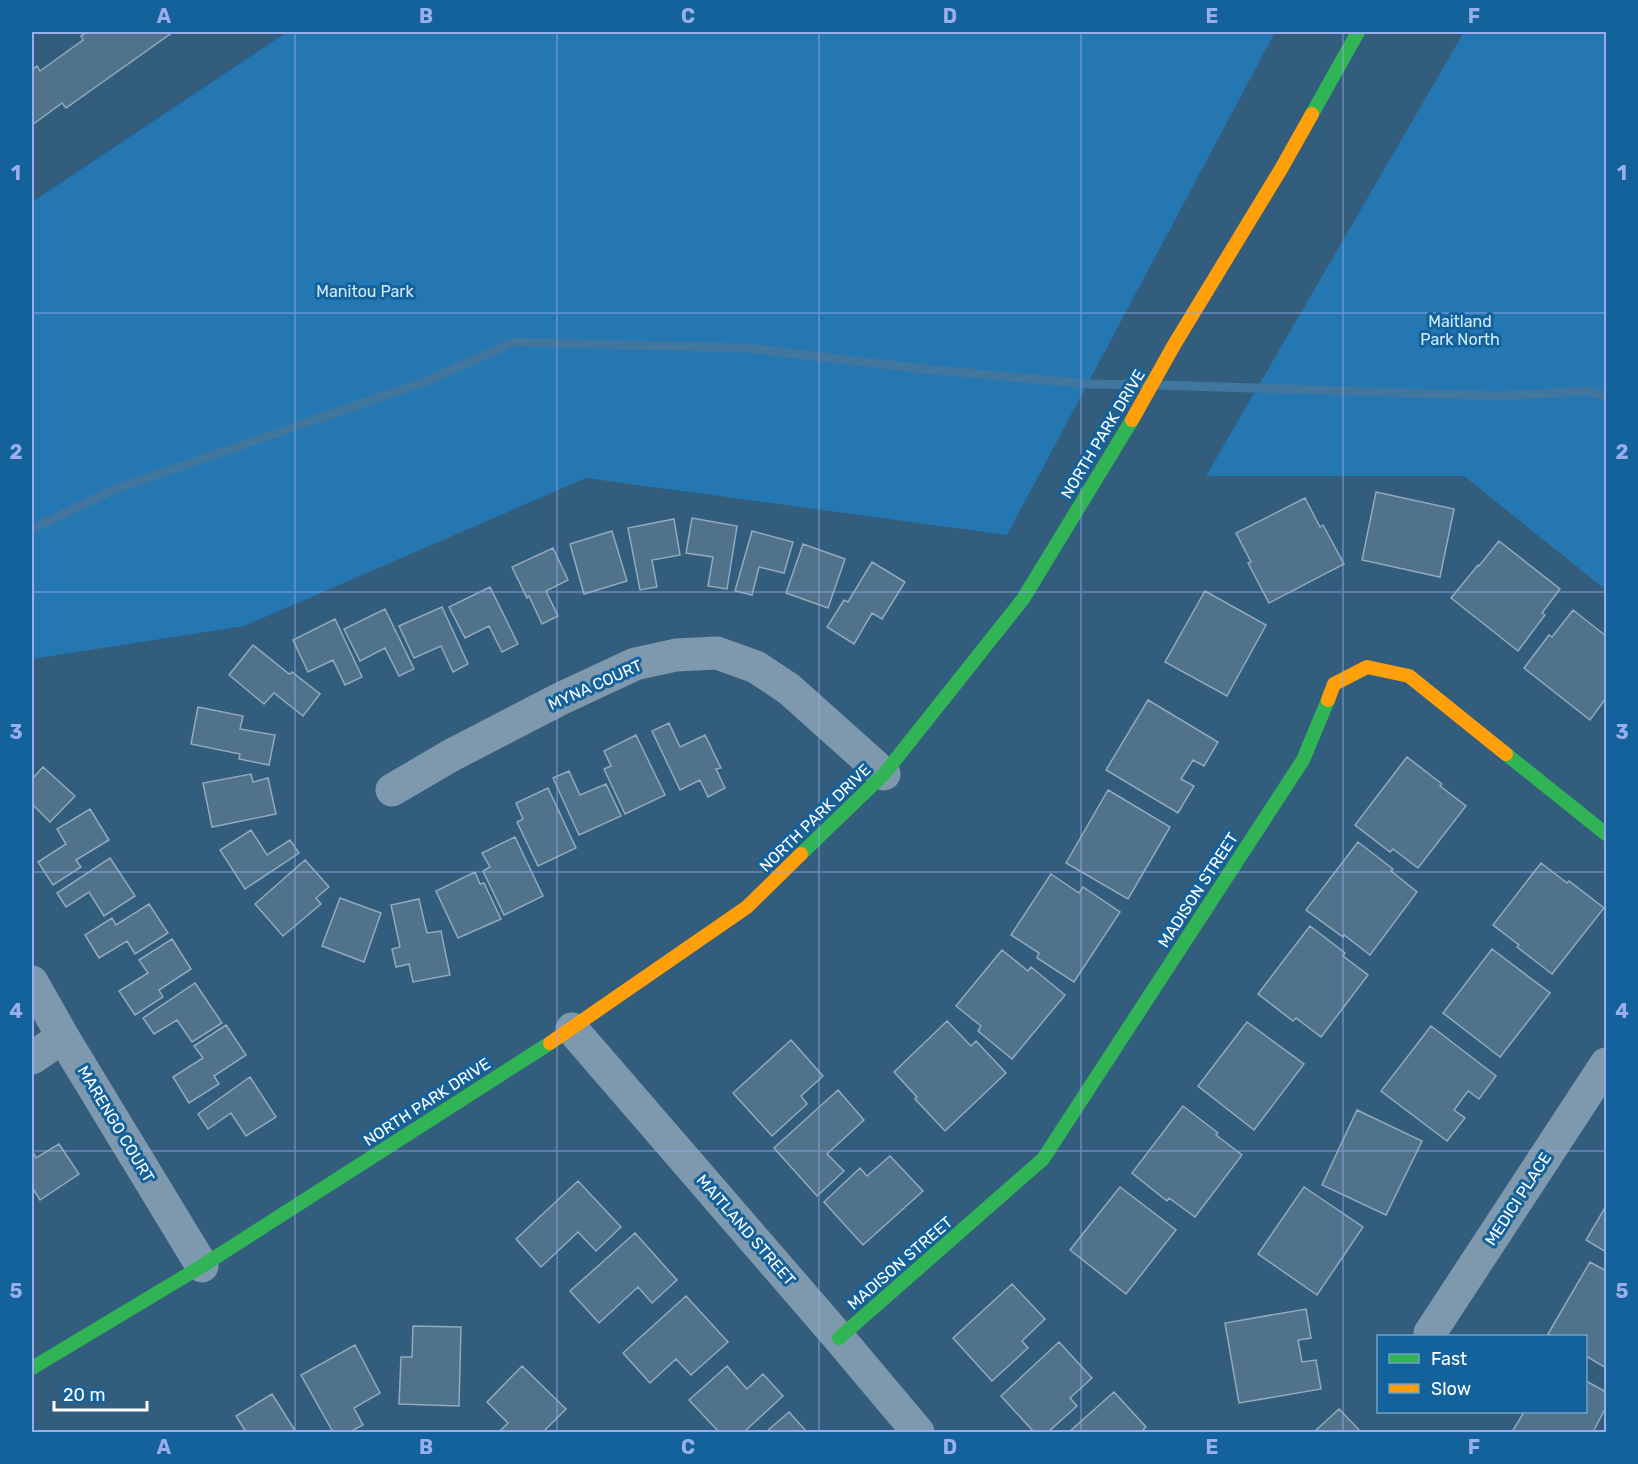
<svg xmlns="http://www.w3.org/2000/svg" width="1638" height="1464" viewBox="0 0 1638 1464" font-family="Rubik,sans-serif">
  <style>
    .green { fill: #2577b1 }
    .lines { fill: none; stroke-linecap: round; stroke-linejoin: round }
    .stream { stroke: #41769f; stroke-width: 9 }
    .building { fill: #51728b; stroke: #92aabc; stroke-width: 1.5 }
    .street { stroke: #7e99ae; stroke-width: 33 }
    .fast { stroke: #30b455; stroke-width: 14 }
    .slow { stroke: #ff9f0a; stroke-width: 14 }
    .grid { fill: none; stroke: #99afed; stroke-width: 1.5; stroke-opacity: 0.55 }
    .labels { text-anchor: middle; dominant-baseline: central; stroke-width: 6; stroke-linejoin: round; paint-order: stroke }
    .park-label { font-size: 16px; fill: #d2ebfd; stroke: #14629c }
    .street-label { font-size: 16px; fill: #fff; stroke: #14629c }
    .neatline { fill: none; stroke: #99afed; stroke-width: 2 }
    .grid-label { font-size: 20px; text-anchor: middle; font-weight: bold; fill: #99afed }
  </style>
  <rect width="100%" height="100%" fill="#335d7d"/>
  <path class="green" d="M287,32H1275L1007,535L586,478L244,626L32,659V202Z
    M1464,32H1606V590L1464,476H1206Z"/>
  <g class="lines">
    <path class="stream" d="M1160,385L1500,396L1587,391L1606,396
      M32,529L113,490L429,380L514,342L746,348L924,369L1089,384L1143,385"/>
  </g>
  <path class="building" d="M87,32H173L66,108L62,103L32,125V70L37,66L40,71L83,40L81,36Z
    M1376,492L1454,509L1440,577L1362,560Z
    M1305,498L1320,527L1323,525L1344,564L1269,603L1248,563L1251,562L1236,533Z
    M692,518L737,526L727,589L708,586L713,557L686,553Z
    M674,519L680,555L652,560L657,587L640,590L628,528Z
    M612,531L627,581L584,594L570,544Z
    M752,531L793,542L784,573L759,567L752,595L735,591Z
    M1499,541L1560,589L1542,613L1545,615L1518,651L1451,598L1478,565L1479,566Z
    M803,544L845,559L828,608L786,593Z
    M553,548L568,580L546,591L558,616L542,624L529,596L527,598L512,567Z
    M872,562L905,582L882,619L872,613L854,644L827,627L844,600L848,602Z
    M490,587L518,644L502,652L489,626L465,638L449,607Z
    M1205,591L1266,625L1227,696L1165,662Z
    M442,607L468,664L453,672L441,646L414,658L399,626Z
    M385,609L414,669L399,676L385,648L360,661L344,629Z
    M1573,610L1606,636V698L1590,720L1524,668L1549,635L1552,637Z
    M335,619L362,677L345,685L333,660L308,672L293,640Z
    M253,645L288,673L290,674L292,672L320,694L303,716L274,693L264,704L229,675Z
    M1148,700L1218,742L1204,766L1193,760L1181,779L1194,786L1178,813L1106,770Z
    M198,707L243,716L240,729L275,735L269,765L239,759L240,754L191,744Z
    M669,723L680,747L705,735L721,768L716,769L725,788L708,797L700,780L680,790L652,731Z
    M636,735L665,795L625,814L604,769L611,766L604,751Z
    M1407,757L1442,784L1440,786L1466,806L1418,868L1393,849L1390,852L1355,825Z
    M43,767L75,796L50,822L32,804V779Z
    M569,771L580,795L606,784L621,816L579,835L553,778Z
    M251,774L253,782L268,778L276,814L212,827L203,783Z
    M548,788L576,848L538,866L517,822L523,819L516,803Z
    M1108,790L1170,827L1128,899L1066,863Z
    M90,809L109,840L76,860L81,867L53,885L38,862L66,844L57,829Z
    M251,830L267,855L290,840L299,853L245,889L220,850Z
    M515,837L543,896L504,915L483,871L490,867L482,853Z
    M1358,842L1393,869L1391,871L1417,892L1370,955L1344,935L1343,937L1306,910Z
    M110,858L135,896L104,916L89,892L66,907L57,893Z
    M305,860L329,887L316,898L321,904L283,936L255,904Z
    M1541,863L1567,883L1569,881L1604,908L1552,974L1517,947L1519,945L1493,925Z
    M475,872L480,884L484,883L501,919L458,938L436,891Z
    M1051,874L1079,893L1083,887L1120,912L1074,982L1037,958L1039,953L1011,935Z
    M340,898L381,913L364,962L322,946Z
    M419,899L427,933L441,931L450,975L413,982L409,964L396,967L392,949L400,947L391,905Z
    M149,904L168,933L135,954L127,941L99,958L85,935L112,918L116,925Z
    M1310,926L1345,953L1343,956L1368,975L1321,1037L1296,1018L1293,1021L1258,994Z
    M172,939L191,969L159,990L163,997L135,1015L119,991L148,973L139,960Z
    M1492,949L1550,993L1500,1057L1443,1013Z
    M1002,950L1028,971L1031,967L1065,995L1012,1059L978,1031L981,1026L956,1006Z
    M195,983L222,1023L192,1042L177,1020L154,1034L143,1018Z
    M947,1021L971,1046L976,1041L1006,1073L945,1131L915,1099L917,1097L894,1072Z
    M1247,1022L1304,1064L1254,1130L1198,1086Z
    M226,1025L246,1055L214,1076L219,1084L189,1103L173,1077L203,1058L194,1046Z
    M1431,1026L1496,1076L1479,1099L1468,1091L1454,1110L1465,1118L1447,1141L1381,1091Z
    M791,1040L823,1076L801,1096L807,1104L772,1136L733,1093Z
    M250,1077L276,1117L246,1136L231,1113L208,1129L198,1114Z
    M838,1090L864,1120L827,1154L844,1171L817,1196L774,1148Z
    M1183,1106L1218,1133L1216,1135L1242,1155L1195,1217L1169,1198L1167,1201L1132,1173Z
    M1357,1110L1422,1141L1386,1215L1322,1185Z
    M59,1144L79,1174L40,1200L32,1187V1150L36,1158Z
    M890,1156L923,1191L863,1245L824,1202L860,1168L867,1176Z
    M578,1181L621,1227L596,1251L578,1232L541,1267L516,1239Z
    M1120,1187L1176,1230L1126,1294L1070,1250Z
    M1304,1187L1363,1227L1317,1295L1258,1254Z
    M1606,1206V1252L1586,1240Z
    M635,1233L677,1280L652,1303L638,1287L599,1323L570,1291Z
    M1590,1262L1606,1271V1368L1586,1356V1336H1553L1548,1334Z
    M1012,1284L1045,1319L1022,1341L1028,1348L992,1381L953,1338Z
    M686,1296L728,1342L691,1375L676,1359L650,1383L623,1353Z
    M1306,1309L1311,1338L1298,1340L1302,1362L1316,1360L1321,1389L1239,1403L1225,1323Z
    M413,1326L461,1327L459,1406L399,1404L401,1357H412Z
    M1059,1342L1092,1378L1070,1398L1077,1406L1048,1432H1034L1001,1396Z
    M355,1345L380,1393L354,1408L363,1425L350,1432H333L301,1375Z
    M522,1366L566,1409L543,1432H499L508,1423L487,1402Z
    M727,1366L747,1389L763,1374L783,1396L744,1432H719L689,1400Z
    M1586,1381L1606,1392V1407L1593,1432H1512L1524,1412H1586Z
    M1114,1392L1146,1427L1141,1432H1069Z
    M272,1394L296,1432H246L236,1416Z
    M1339,1409L1361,1432H1314Z
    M789,1412L807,1432H766Z"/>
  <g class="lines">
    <path class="street" d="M392,790L450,756L560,699L635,664L676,655L717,653L756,667L789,689L884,774
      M32,982L63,1037L202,1266
      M572,1029L839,1338L918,1432
      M32,1058L63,1037
      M1430,1333L1606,1064"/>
    <path class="fast" d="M1312,114L1358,32
      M1506,754L1606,834
      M801,854L884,774L1023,599L1132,420
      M839,1338L1043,1159L1303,760L1328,700
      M32,1368L202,1266L550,1043"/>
    <path class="slow" d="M1132,420L1174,345L1281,169L1312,114
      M1328,700L1334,684L1367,667L1409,676L1506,754
      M550,1043L747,907L801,854"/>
  </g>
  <path class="grid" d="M295,32V1432M557,32V1432M819,32V1432M1081,32V1432M1343,32V1432M32,313H1606M32,592H1606M32,872H1606M32,1151H1606"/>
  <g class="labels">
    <g class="park-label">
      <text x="365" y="291">Manitou Park</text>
      <text x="1460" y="321">Maitland<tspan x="1460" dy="18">Park North</tspan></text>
    </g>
    <g class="street-label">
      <text transform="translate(1103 434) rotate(-59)">NORTH PARK DRIVE</text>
      <text transform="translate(595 685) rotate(-24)">MYNA COURT</text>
      <text transform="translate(815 818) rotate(-44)">NORTH PARK DRIVE</text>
      <text transform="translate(1198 890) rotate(-57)">MADISON STREET</text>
      <text transform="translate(427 1102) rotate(-33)">NORTH PARK DRIVE</text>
      <text transform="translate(116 1124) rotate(59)">MARENGO COURT</text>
      <text transform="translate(1518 1199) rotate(-57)">MEDICI PLACE</text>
      <text transform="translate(746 1230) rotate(49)">MAITLAND STREET</text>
      <text transform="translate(900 1263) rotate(-41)">MADISON STREET</text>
    </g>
  </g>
  <rect width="1638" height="1464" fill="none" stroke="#14629c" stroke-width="66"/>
  <rect x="1377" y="1335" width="210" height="78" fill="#14629c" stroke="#72a1c4" stroke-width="1.5"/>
  <rect x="1389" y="1354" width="30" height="9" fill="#30b455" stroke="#72a1c4" stroke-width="1.5"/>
  <text x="1431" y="1365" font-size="18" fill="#ffffff">Fast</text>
  <rect x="1389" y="1384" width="30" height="9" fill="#ff9f0a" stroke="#72a1c4" stroke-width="1.5"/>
  <text x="1431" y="1395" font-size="18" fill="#ffffff">Slow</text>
  <path d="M54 1401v9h93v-9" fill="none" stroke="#ffffff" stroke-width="3"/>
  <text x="63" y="1401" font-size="18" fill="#ffffff" stroke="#14629c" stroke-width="4.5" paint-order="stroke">20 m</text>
  <rect x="33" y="33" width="1572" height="1398" class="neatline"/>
  <g class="grid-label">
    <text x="164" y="23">A</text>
    <text x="426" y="23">B</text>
    <text x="688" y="23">C</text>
    <text x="950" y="23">D</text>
    <text x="1212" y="23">E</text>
    <text x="1474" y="23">F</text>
    <text x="16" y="180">1</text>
    <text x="1622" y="180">1</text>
    <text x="16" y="459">2</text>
    <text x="1622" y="459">2</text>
    <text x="16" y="739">3</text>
    <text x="1622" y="739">3</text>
    <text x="16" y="1018">4</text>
    <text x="1622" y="1018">4</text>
    <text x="16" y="1298">5</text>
    <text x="1622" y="1298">5</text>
    <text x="164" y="1454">A</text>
    <text x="426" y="1454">B</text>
    <text x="688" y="1454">C</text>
    <text x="950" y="1454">D</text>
    <text x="1212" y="1454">E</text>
    <text x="1474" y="1454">F</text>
  </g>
</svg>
